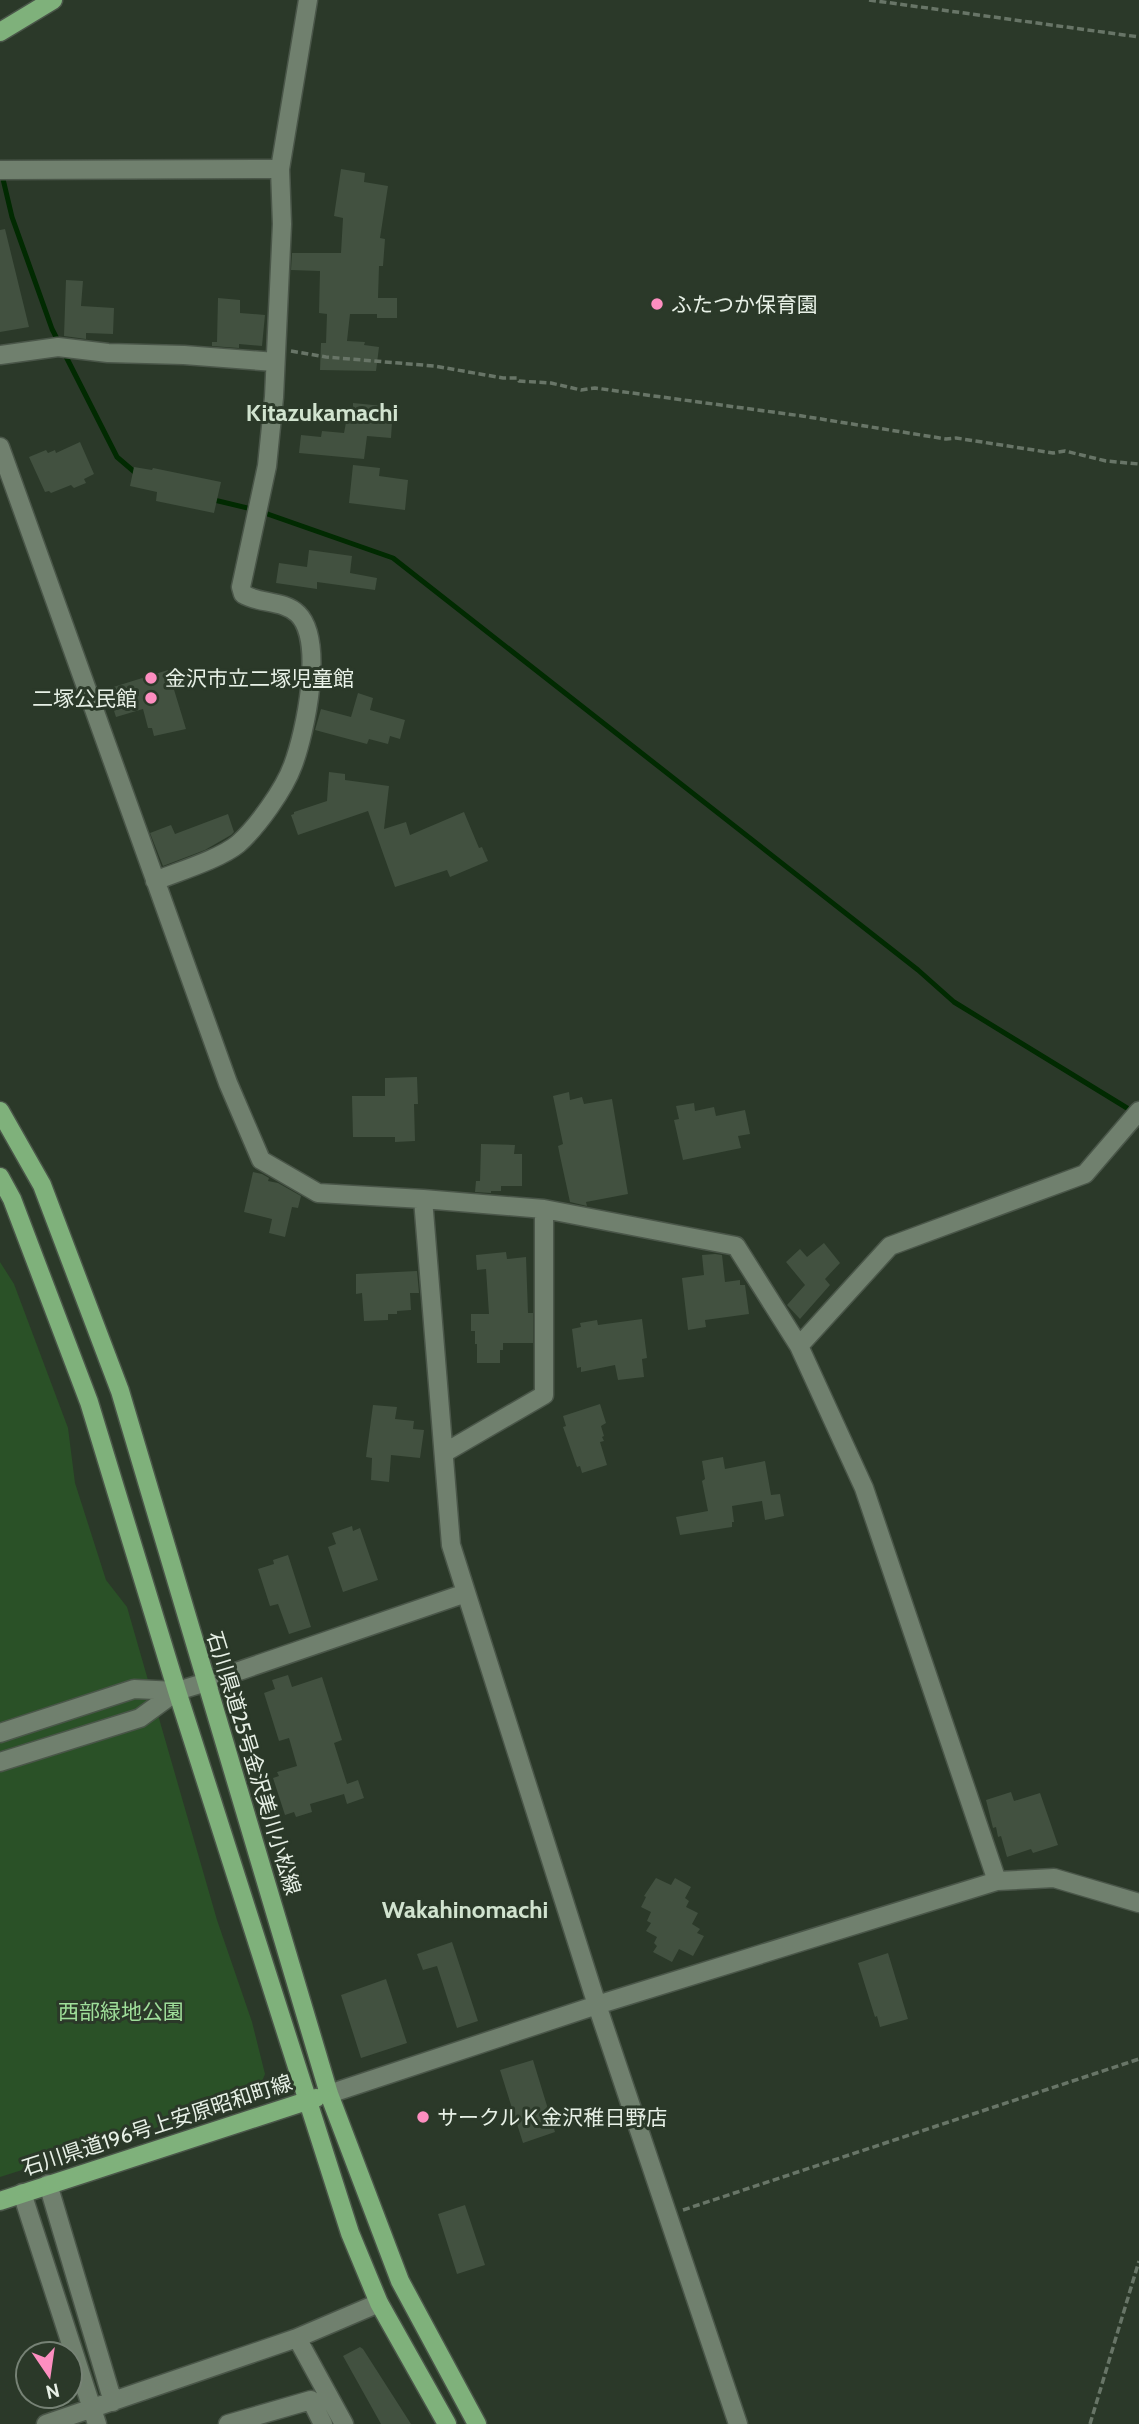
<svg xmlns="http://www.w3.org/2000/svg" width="1139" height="2424" viewBox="0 0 1139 2424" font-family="Cabin,'Noto Sans JP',sans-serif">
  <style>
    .green { fill: #2a5127 }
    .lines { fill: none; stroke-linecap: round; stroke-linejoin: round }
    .stream { stroke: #012a01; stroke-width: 5 }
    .building { fill: #425140 }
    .minor-casing { stroke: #4a5649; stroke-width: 21 }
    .major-casing { stroke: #4a5649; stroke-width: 21 }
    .path { stroke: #687567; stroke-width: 3.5; stroke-dasharray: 7 3.5; stroke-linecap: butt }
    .minor { stroke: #70806e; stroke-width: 18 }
    .major { stroke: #7fb17b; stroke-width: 18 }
    .poi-dot { fill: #fd8ec0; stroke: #2b3929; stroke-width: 2.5 }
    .labels { text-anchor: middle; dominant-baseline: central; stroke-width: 6; stroke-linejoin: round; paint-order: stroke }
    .poi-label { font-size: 21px; fill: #e7f0e6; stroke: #2b3929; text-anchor: start }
    .street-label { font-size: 21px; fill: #e7f0e6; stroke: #2b3929 }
    .park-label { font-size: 21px; fill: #9fde9a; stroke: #2b3929 }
    .quarter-label { font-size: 24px; font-weight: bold; fill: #d1e3cf; stroke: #2b3929 }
  </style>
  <rect width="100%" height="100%" fill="#2b3929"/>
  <path class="green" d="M0,1262L14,1284L68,1428L75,1483L106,1580L127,1607L217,1920L252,2022L265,2074L256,2096L0,2177Z"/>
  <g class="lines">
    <path class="stream" d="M3,179L12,217L52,329L117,457L138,475
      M210,499L256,510L393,558L918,970L954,1002L1127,1108"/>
  </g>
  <path class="building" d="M341,169L365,173L364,182L388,186L380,238L385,239L383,266H379L378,298H397V318H377V314H350L347,341L365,342L364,345L379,347L376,371L320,370L321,343H326L327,314L319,313L320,271L291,270L292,253H341L343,218L334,216Z
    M5,229L29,327L0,332V230Z
    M66,280L83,281L81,306L114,308L113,334L86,333V339L64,336Z
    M218,298L240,300V313L265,315L262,346L239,344V348L212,346V342H217Z
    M353,403L393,407L391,438L367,436L364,459L299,453L301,435L321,437L322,431L344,433L349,407H353Z
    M80,442L94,474L84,479L86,483L74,488L71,485L51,493L49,491L45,492L29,457L46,450L48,453L55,450L56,453Z
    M353,465L380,468L379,476L408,480L405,510L349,503Z
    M134,467L152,470L153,468L221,482L214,513L156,501L157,492L130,486Z
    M309,550L352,556L350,573L377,578L375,590L317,582V589L276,583L279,563L307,567Z
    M168,670L186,729L154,736L152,728H148L143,709L116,717L107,689Z
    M358,693L373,698L370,710L405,720L400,739L390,736L388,744L369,739L367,744L315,730L321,709L351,717Z
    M329,772L345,774V780L389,786L384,829L406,822L410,835L464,812L479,848L482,847L488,861L450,877L447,870L395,887L368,811L298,835L291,815L294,814V812L327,801Z
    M228,814L234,832L231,835L205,850L163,866L150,833L171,825L175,834Z
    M417,1077L418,1104H414L415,1141L395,1142V1137H353L352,1096H385V1078Z
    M569,1092L570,1100L582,1097L584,1104L612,1099L628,1194L586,1202L587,1206L570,1202L560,1156L558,1146L563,1144L553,1096Z
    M694,1103L695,1111L714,1107L716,1116L745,1110L750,1134L738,1136L741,1148L683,1160L674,1120L679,1119L676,1106Z
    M481,1144L515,1145L514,1154H522V1186H501V1191H491V1193L475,1192L476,1181H480Z
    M253,1172L262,1174L269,1178L268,1181L278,1183L301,1196L298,1208L292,1207L285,1237L269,1233L272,1219L244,1212Z
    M824,1243L840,1263L825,1279L830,1285L800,1319L787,1305L805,1285L786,1262L800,1249L807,1257Z
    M506,1252L507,1259L526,1257L528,1313H533V1343H503V1350H500V1363H477V1344H475V1331H471V1314H489L486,1269L477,1270L476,1255Z
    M715,1254L722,1255L725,1282L740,1280V1285H745L749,1314L705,1320L706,1327L688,1330L682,1278L704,1275L702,1255Z
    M417,1271L419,1293H410L411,1310L397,1311V1314H388V1320L364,1321L362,1293L356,1294V1274Z
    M642,1319L647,1358L642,1359L644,1377L618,1380L615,1365L581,1372V1367L577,1368L572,1329L581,1327L580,1323L597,1320L598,1325Z
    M600,1404L606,1423L601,1426L604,1436L602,1437L604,1441L600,1442L607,1465L582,1473L580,1466L577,1467L563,1427L566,1426L563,1416Z
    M373,1405L397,1407L395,1419L414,1421L413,1429L424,1430L420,1458L391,1455L389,1482L371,1480L372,1458L366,1457Z
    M723,1457L725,1469L765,1461L771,1495L780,1494L784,1516L765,1520L762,1501L732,1506L734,1522H732V1527L680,1535L676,1517L708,1511L702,1481L705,1479L702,1461Z
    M352,1526L353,1531L360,1528L378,1580L343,1592L328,1547L336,1544L332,1533Z
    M288,1555L311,1627L289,1634L278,1604L270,1606L258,1569L274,1564L273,1560Z
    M288,1675L292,1687L322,1677L342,1740L334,1743L347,1784L358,1780L364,1798L347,1804L344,1794L310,1804L312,1812L296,1817L294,1812L285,1815L273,1778L279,1776L277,1772L297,1766L289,1738L279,1741L264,1693L275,1689L272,1680Z
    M1011,1792L1014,1801L1040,1793L1058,1845L1033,1853L1031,1849L1007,1857L1001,1836L998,1837L996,1827L993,1828L986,1800Z
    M656,1878L671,1885L675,1878L691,1887L685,1898L689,1901L686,1907L698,1913L692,1924L700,1929L697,1933L704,1936L693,1956L679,1949L672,1962L653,1952L657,1946L654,1943L657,1937L646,1931L651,1923L647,1921L651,1912L641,1907L646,1897L644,1896Z
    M452,1942L478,2021L457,2028L437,1966L423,1970L417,1954Z
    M888,1953L908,2019L880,2027L877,2016L875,2017L858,1963Z
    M386,1979L407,2043L361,2058L341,1995Z
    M533,2060L555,2132L523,2143L500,2070Z
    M465,2205L485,2265L457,2274L438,2214Z
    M360,2347L363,2349L411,2424H381L343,2356Z"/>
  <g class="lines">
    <g class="minor-casing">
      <path id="minor" d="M0,170L280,169
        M0,355L58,347L108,353L184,355L275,362
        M0,447L228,1083L261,1160L318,1193L423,1199L451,1545L597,2005L738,2424
        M155,881C177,872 220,859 238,844C257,827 284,790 293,765C305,733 325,641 298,614C284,600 259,604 243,594L241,587L267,466L274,397L282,224L280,169L308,0
        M423,1199L544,1209
        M444,1453L544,1395V1209L736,1246L799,1346
        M0,1733L134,1689L177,1691L207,1682L466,1593
        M0,1762L140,1718L177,1691
        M997,1881L1054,1878L1139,1903
        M329,2094L597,2005L997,1881L864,1488L799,1346L890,1246L1085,1174L1139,1111
        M48,2184L113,2402
        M22,2193L97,2424
        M297,2338L344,2424
        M46,2424L297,2338L379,2303
        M228,2424L311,2400L323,2424"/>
    </g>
    <g class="major-casing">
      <path id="major" d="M0,32L53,0
        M0,1111L42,1185L120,1391L329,2094L400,2281L477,2424
        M0,1177L12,1199L89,1402L177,1691L350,2233L379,2303L447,2424
        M0,2201L316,2098"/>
    </g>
    <path class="path" d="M869,0L1139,37
      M291,351L326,357L434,366L503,378H517L519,381L551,383L581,390L595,388L802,416L946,439L956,438L1053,453L1065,451L1106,461L1139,464
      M683,2210L1139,2059
      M1090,2424L1139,2261"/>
    <use href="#minor" class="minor"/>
    <use href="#major" class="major"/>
  </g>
  <g class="poi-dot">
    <circle cx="657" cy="304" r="7"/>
    <circle cx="151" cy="678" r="7"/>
    <circle cx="151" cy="698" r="7"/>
    <circle cx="423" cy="2117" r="7"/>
  </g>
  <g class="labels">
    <g class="poi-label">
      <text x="671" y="304">ふたつか保育園</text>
      <text x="165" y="678">金沢市立二塚児童館</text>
      <text x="137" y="698" text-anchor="end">二塚公民館</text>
      <text x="437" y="2117">サークルＫ金沢稚日野店</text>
    </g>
    <g class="street-label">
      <text transform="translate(254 1763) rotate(73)">石川県道25号金沢美川小松線</text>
      <text transform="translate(157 2125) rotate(-18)">石川県道196号上安原昭和町線</text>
    </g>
    <g class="park-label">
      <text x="121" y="2011">西部緑地公園</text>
    </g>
    <g class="quarter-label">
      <text x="322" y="412">Kitazukamachi</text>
      <text x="465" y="1909">Wakahinomachi</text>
    </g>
  </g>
  <g transform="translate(49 2375) rotate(167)"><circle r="33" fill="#2b3929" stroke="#768275" stroke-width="2"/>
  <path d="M0-5L12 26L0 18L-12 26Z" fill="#fd8ec0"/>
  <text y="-10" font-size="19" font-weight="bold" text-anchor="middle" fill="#e7f0e6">N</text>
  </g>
</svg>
